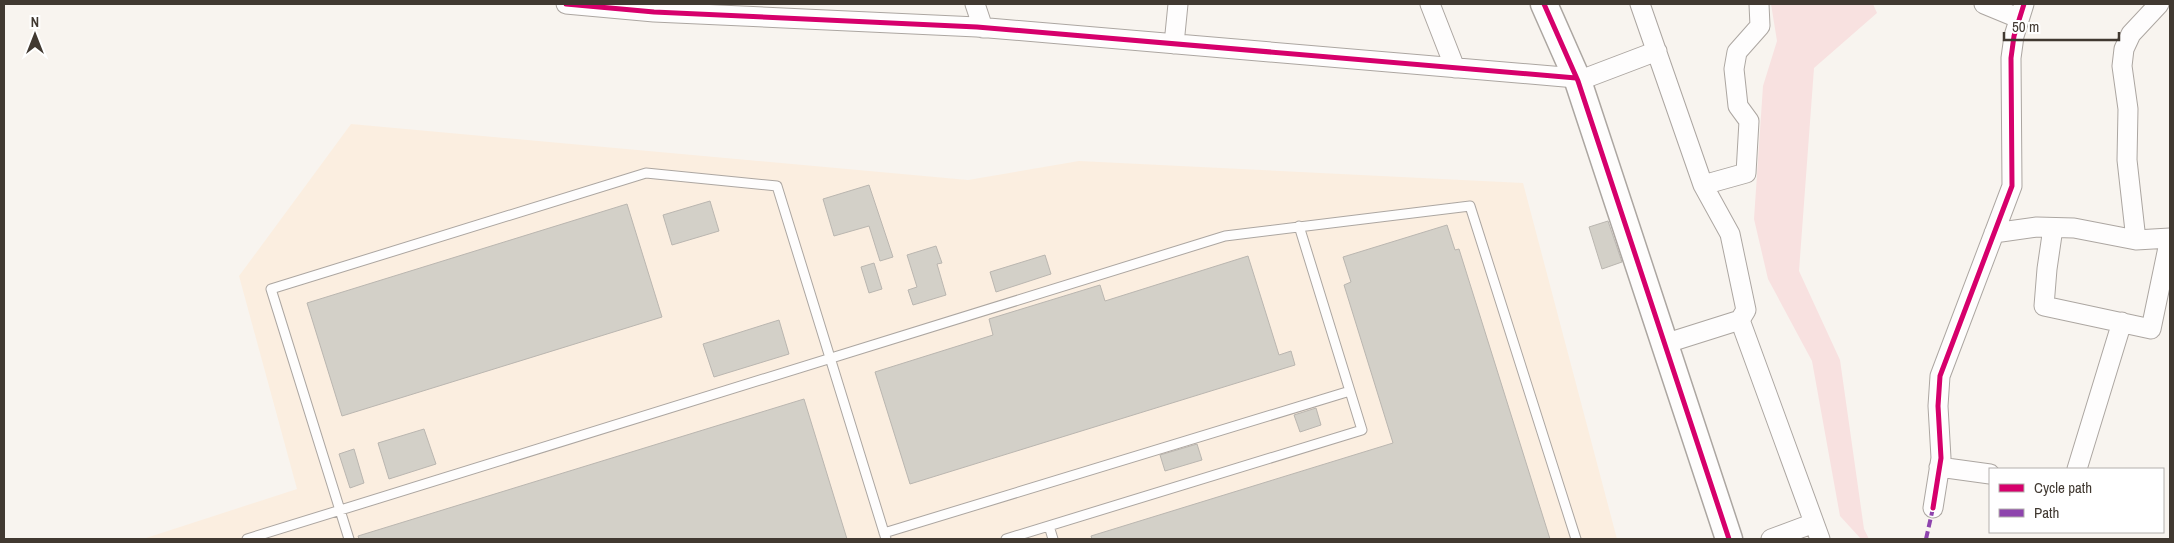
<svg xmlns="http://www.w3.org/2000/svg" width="2174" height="543" viewBox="0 0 2174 543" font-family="'Archivo Narrow',sans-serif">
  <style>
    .built { fill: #fbeee0 }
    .green { fill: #f8e1e0 }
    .building { fill: #d3d0c8; stroke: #bab6b0 }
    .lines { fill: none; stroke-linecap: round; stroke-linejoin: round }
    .lane-casing { stroke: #aca6a1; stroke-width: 11 }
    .street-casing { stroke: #aca6a1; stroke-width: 21 }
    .secondary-casing { stroke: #aca6a1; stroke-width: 29 }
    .lane { stroke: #fefdfd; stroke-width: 9 }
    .street { stroke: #fefdfd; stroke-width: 19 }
    .secondary { stroke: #fefdfd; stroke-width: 26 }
    .quiet { stroke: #8e44ad; stroke-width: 4; stroke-dasharray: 8 4; stroke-linecap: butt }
    .cycleway-casing { stroke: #fff; stroke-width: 8 }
    .cycleway { stroke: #d6006c; stroke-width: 5 }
  </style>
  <rect width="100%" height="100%" fill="#f8f4ef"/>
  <path class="built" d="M351,124L968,180L1079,161L1523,183L1617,539H143L297,489L239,276Z"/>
  <path class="green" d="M1771,4H1873L1877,13L1814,68L1799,271L1840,360L1864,529L1869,539H1861L1840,516L1812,361L1768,279L1754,219L1763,86L1777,41Z"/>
  <path class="building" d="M869,185L893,257L880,261L869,226L834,236L823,199Z
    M710,201L719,231L672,245L663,215Z
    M627,204L662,317L342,416L307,303Z
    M1608,221L1622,262L1602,269L1589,227Z
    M1447,225L1455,250L1459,249L1550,539H1092L1091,536L1393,443L1344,285L1351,282L1343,257Z
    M936,246L942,263L937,264L946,295L913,305L908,290L917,287L907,255Z
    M1045,255L1051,274L996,292L990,272Z
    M1248,256L1279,355L1291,351L1295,365L910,484L875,372L993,335L989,319L1100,285L1105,301Z
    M874,263L882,289L869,293L861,267Z
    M779,320L789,354L714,377L703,344Z
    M804,399L847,539H359L358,536Z
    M1316,408L1321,425L1300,432L1294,415Z
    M424,429L436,464L389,479L378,443Z
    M1197,444L1202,460L1165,471L1160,455Z
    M354,449L364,483L350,488L339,454Z"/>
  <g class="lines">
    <g class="lane-casing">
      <path id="lane" d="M1049,526L1053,539
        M884,533L1350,391
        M247,539L1225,236L1470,206L1576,539
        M349,539L271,289L646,173L777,186L886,539
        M1006,539L1362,430L1299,226"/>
    </g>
    <g class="street-casing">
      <path id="street" d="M566,4L654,12L977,27L1576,78
        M975,4L983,28
        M1430,4L1455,68
        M1640,4L1703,185L1730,234L1746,310L1740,320L1664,344
        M1984,4L2018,18
        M1174,44L1178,4
        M1578,81L1657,51
        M1703,185L1746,173L1749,121L1738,106L1734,69L1737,52L1760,26L1759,4
        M2053,228L2047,269L2044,306L2151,329L2170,238
        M1994,233L2037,227L2074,228L2136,240L2170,238
        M2136,240L2127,160L2128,109L2122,66L2124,49L2131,34L2159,4
        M1740,320L1820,539
        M1939,467L1990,474
        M2077,469L2122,322
        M1933,508L1941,458L1938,406L1940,376L2012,186L2011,58L2014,36L2024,4
        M1771,539L1814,523"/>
    </g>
    <g class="secondary-casing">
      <path id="secondary" d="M1544,4L1578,81L1729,539"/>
    </g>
    <use href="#lane" class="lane"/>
    <use href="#street" class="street"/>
    <use href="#secondary" class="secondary"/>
    <path class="quiet" d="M1926,539L1933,508"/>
    <g class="cycleway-casing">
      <path id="cycleway" d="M566,4L654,12L977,27L1576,78
        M1544,4L1578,81L1729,539
        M1933,508L1941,458L1938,406L1940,376L2012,186L2011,58L2014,36L2024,4"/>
    </g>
    <use href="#cycleway" class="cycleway"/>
  </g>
  <rect width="2174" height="543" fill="none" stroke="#413931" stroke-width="10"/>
  <rect x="1989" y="468" width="175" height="65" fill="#ffffff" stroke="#b3b0ad"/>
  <rect x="1999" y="484" width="25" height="8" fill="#d6006c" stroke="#b3b0ad"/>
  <text x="2034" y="493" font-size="15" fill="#413931">Cycle path</text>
  <rect x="1999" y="509" width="25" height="8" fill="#8e44ad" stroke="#b3b0ad"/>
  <text x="2034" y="518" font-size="15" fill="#413931">Path</text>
  <g transform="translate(35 35)" stroke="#ffffff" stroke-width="4" paint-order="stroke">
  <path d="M0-4L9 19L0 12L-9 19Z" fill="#413931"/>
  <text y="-8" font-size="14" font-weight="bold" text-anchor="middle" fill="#413931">N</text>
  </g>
  <path d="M2004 32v8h115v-8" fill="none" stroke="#413931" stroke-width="2.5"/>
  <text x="2012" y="32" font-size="15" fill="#413931" stroke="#ffffff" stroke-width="4" paint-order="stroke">50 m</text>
</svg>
